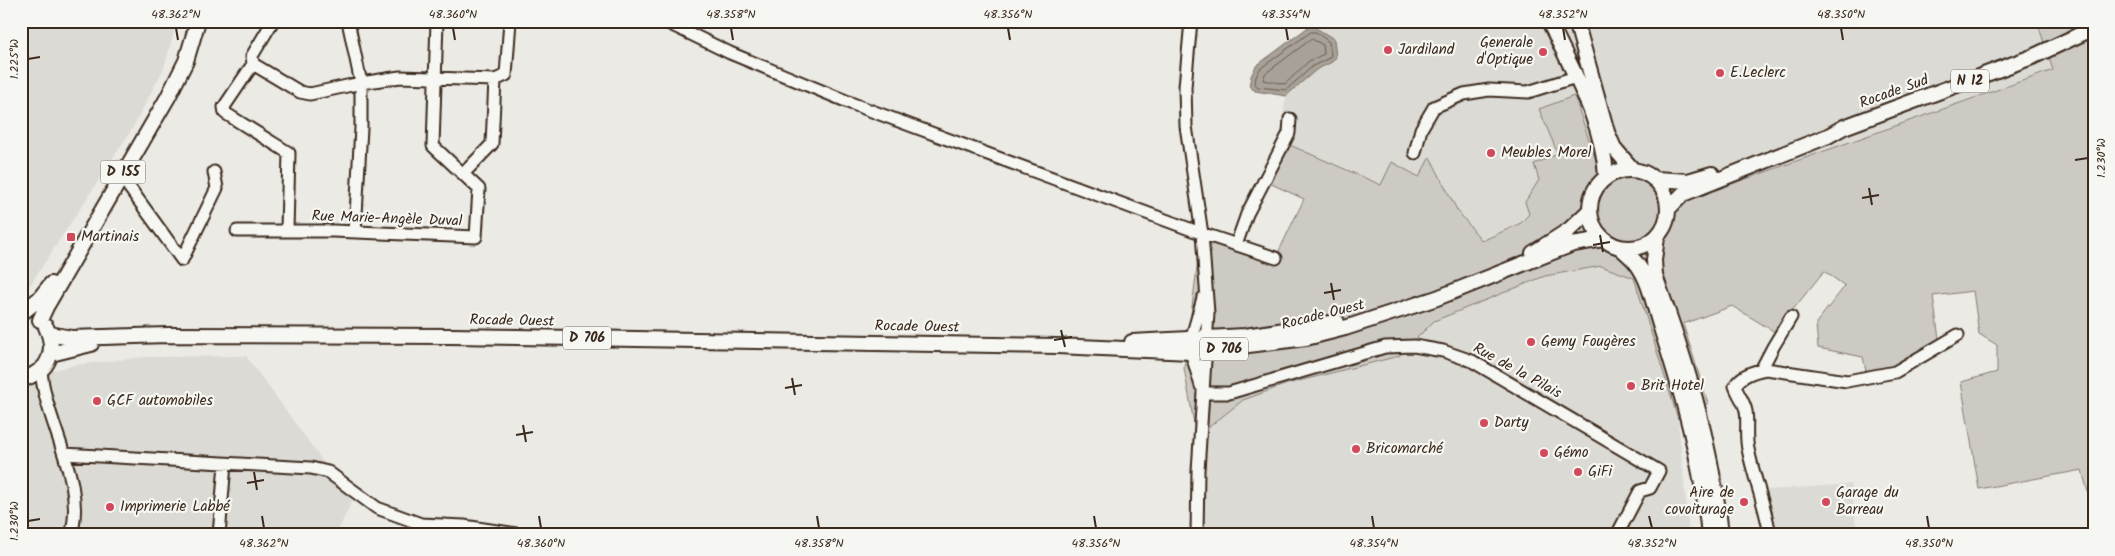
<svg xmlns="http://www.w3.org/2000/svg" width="2115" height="556" viewBox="0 0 2115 556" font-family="Kalam,sans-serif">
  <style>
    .built { fill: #dcdad4 }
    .green { fill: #cdcac4; stroke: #847a71 }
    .water { fill: #a8a198; stroke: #7c7167 }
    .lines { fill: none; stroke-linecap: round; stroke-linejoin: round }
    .shore { stroke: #675a4f; stroke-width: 1 }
    .minor-casing { stroke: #3b2a1e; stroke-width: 15 }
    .major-casing { stroke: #3b2a1e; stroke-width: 18 }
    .minor { stroke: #f6f6f2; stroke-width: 11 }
    .major { stroke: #f6f6f2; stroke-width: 14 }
    .ticks { fill: none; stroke: #3b2a1e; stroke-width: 2 }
    .poi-dot { fill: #d1495b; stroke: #f6f6f2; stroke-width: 2 }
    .labels { text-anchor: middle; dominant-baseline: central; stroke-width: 4.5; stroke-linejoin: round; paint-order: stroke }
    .shield { fill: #f6f6f2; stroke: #73675e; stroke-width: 1 }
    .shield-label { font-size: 14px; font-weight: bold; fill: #3b2a1e }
    .poi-label { font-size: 15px; fill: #3b2a1e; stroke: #f6f6f2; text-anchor: start }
    .street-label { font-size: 15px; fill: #3b2a1e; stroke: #f6f6f2 }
    .neatline { fill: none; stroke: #3b2a1e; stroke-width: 2 }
    .ticks-label { font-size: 12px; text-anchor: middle; fill: #3b2a1e }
  </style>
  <rect width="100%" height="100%" fill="#ebeae5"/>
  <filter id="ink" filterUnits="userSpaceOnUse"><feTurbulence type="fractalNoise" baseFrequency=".02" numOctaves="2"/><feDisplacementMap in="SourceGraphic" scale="10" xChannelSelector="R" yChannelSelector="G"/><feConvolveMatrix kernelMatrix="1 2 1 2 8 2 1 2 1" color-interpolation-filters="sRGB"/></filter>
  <g filter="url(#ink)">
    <path class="built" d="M21,21H177L164,68L132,129L21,299Z
      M1314,21H2037L2053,69L1695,198L1598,166L1574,96L1558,155L1525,202L1529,214L1521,223L1482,241L1457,210L1430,158L1419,177L1381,185L1290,145L1282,123L1286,96L1316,70L1332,62L1318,28L1311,25Z
      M1601,266L1634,278L1678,419L1689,535H1203L1206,437L1209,427L1243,400L1287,384L1399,356L1434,321L1545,276Z
      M246,356L352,501L336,535H21V378L75,365L145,357Z
      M1851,484L1857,535H1773L1767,490Z"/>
    <path class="green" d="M2037,21H2094V515L2082,470L1979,489L1961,382L1997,372V345L1979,334L1973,291L1933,296L1939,339L1951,344L1868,381L1863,357L1818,348L1816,323L1845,286L1824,271L1775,332L1732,306L1683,324L1708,403L1678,419L1634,278L1601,266L1545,276L1434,321L1399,356L1287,384L1243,400L1209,427L1195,429L1184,368L1200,245L1241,242L1277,255L1304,199L1267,182L1290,145L1381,185L1392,162L1419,177L1430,157L1457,210L1482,241L1521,223L1529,214L1525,202L1539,180L1534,164L1558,154L1539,109L1574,96L1598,166L1695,197L2053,70Z"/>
    <path class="water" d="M1311,25L1334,39L1336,57L1332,62L1316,70L1286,96L1255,91L1249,86L1251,76L1256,66Z"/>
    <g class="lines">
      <path class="shore" d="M1311,32H1316L1329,42L1331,55L1329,58L1313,66L1286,90L1258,87L1255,84L1256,77L1260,69Z
        M1312,39L1323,45L1324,54L1309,61L1285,84L1263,80L1265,74Z"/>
      <g class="minor-casing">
        <path id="minor" d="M273,21L252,56L253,64L224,107L225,113L289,153L287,230
          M348,21L361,83V128L355,232
          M664,21L730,53L853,104L1195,231L1276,258
          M1191,21L1185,87L1186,126L1202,234L1208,313L1198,471L1197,535
          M253,64L300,92L310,94L361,83L400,77L495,80L506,75L510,21
          M1415,153L1421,129L1434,107L1464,94L1489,90L1528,92L1576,77
          M118,168L121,176L182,260L217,188L214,172
          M463,174L492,144L495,80
          M237,231H333L476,237L479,189L433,146L437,21
          M1236,245L1247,214L1289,133L1290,119
          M41,369C44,421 87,482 71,535
          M1761,370L1773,347L1791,317
          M1201,386L1191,352V340L1203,298
          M1203,393H1229L1385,347L1414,346L1443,351L1472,361L1659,471L1650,488L1640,491L1617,535
          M64,454L311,468L328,472L377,508L421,524L464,526L523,535
          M219,535L225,464
          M1770,535C1765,504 1754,479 1748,449C1745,435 1748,422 1746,411C1744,401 1738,395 1735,386C1741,375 1754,371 1766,369L1847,381L1895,372L1958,335"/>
      </g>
      <g class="major-casing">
        <path id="major" d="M1549,21C1572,71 1604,122 1606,177
          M1576,21L1607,132L1614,148L1633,170
          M1590 209a39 39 0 1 1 78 0a39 39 0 1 1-78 0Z
          M1655,179L1688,181L1712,174
          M1669,208L1683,194L1828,136L1844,127L2032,57L2094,28
          M1657,237L1654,260L1655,276C1686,360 1712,445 1721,535
          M1621,248C1626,253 1633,258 1637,264C1650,281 1654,307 1661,328C1683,396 1702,463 1709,535
          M1533,253L1569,230L1590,210
          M23,312L39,299L51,284
          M40,320L46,307L168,97L186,61L198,21
          M50,334L71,338L167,335L452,336L1057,346L1191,352L1306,338L1345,328L1437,298L1573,244L1603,239
          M1132,342L1245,336L1337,322
          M51,354L91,344
          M21,379C27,379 31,376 36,373C53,364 54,343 46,327"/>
      </g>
      <use href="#minor" class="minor"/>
      <use href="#major" class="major"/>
    </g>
  </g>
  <path class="ticks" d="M176,28L178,40M453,28L455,40M731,28L733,40M1008,28L1010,40M1286,28L1288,40M1563,28L1565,40M1841,28L1843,40M28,59L40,57M2075,160L2088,158M1869,188L1872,205M1862,198L1879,195M1600,235L1603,252M1593,245L1610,242M1331,283L1334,300M1324,293L1341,290M1061,330L1065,347M1054,340L1072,337M792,378L795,395M785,388L802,385M523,425L526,442M516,435L533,432M254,472L257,490M247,483L264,480M262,516L264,528M539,516L541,528M817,516L819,528M1094,516L1096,528M1372,516L1374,528M1649,516L1652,528M1927,516L1929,528M28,521L40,519"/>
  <g class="poi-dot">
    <circle cx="1388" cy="50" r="5"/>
    <circle cx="1543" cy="52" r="5"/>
    <circle cx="1720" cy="73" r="5"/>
    <circle cx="1491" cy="153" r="5"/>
    <rect x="66" y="232" width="10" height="10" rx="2.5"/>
    <circle cx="1531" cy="342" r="5"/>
    <circle cx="1631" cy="386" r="5"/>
    <circle cx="97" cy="401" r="5"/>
    <circle cx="1484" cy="423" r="5"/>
    <circle cx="1356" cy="449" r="5"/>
    <circle cx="1544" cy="453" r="5"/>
    <circle cx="1578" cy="472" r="5"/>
    <circle cx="1744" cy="502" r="5"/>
    <circle cx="1826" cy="502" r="5"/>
    <circle cx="110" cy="507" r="5"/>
  </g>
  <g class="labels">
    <g class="shield">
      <rect x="1951" y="69.5" width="38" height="23" rx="4"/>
      <rect x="100.5" y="160.5" width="45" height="23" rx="4"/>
      <rect x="563" y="326.5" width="48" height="23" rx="4"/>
      <rect x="1200" y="337.5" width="48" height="23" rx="4"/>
    </g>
    <g class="shield-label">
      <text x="1970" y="81">N 12</text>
      <text x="123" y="172">D 155</text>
      <text x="587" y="338">D 706</text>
      <text x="1224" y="349">D 706</text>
    </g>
    <g class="poi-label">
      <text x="1533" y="43" text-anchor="end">Generale<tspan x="1533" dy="17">d'Optique</tspan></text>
      <text x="1398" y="50">Jardiland</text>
      <text x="1730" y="73">E.Leclerc</text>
      <text x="1501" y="153">Meubles Morel</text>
      <text x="81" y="237">Martinais</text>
      <text x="1541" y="342">Gemy Fougères</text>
      <text x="1641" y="386">Brit Hotel</text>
      <text x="107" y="401">GCF automobiles</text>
      <text x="1494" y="423">Darty</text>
      <text x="1366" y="449">Bricomarché</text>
      <text x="1554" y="453">Gémo</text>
      <text x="1588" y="472">GiFi</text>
      <text x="1734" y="493" text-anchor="end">Aire de<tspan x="1734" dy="17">covoiturage</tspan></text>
      <text x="1836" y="493">Garage du<tspan x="1836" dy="17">Barreau</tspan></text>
      <text x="120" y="507">Imprimerie Labbé</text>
    </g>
    <g class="street-label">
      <text transform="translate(1894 92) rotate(-20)">Rocade Sud</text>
      <text transform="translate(387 219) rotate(2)">Rue Marie-Angèle Duval</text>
      <text transform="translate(1323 315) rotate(-14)">Rocade Ouest</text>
      <text transform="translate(512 321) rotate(1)">Rocade Ouest</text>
      <text transform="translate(917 327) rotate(1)">Rocade Ouest</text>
      <text transform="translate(1517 371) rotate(29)">Rue de la Pilais</text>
    </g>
  </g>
  <rect width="2115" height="556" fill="none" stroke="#f6f6f2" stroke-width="55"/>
  <rect x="28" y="28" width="2060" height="500" class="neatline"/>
  <g class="ticks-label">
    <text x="176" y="18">48.362°N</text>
    <text x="453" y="18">48.360°N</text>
    <text x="731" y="18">48.358°N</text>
    <text x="1008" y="18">48.356°N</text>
    <text x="1286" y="18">48.354°N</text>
    <text x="1563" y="18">48.352°N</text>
    <text x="1841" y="18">48.350°N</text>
    <text transform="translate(14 59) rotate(-90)" y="4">1.225°W</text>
    <text transform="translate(2101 158) rotate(-90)" y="4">1.230°W</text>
    <text transform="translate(14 521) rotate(-90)" y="4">1.230°W</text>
    <text x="264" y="547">48.362°N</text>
    <text x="541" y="547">48.360°N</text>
    <text x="819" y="547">48.358°N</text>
    <text x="1096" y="547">48.356°N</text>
    <text x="1374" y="547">48.354°N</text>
    <text x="1652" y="547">48.352°N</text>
    <text x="1929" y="547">48.350°N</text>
  </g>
</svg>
